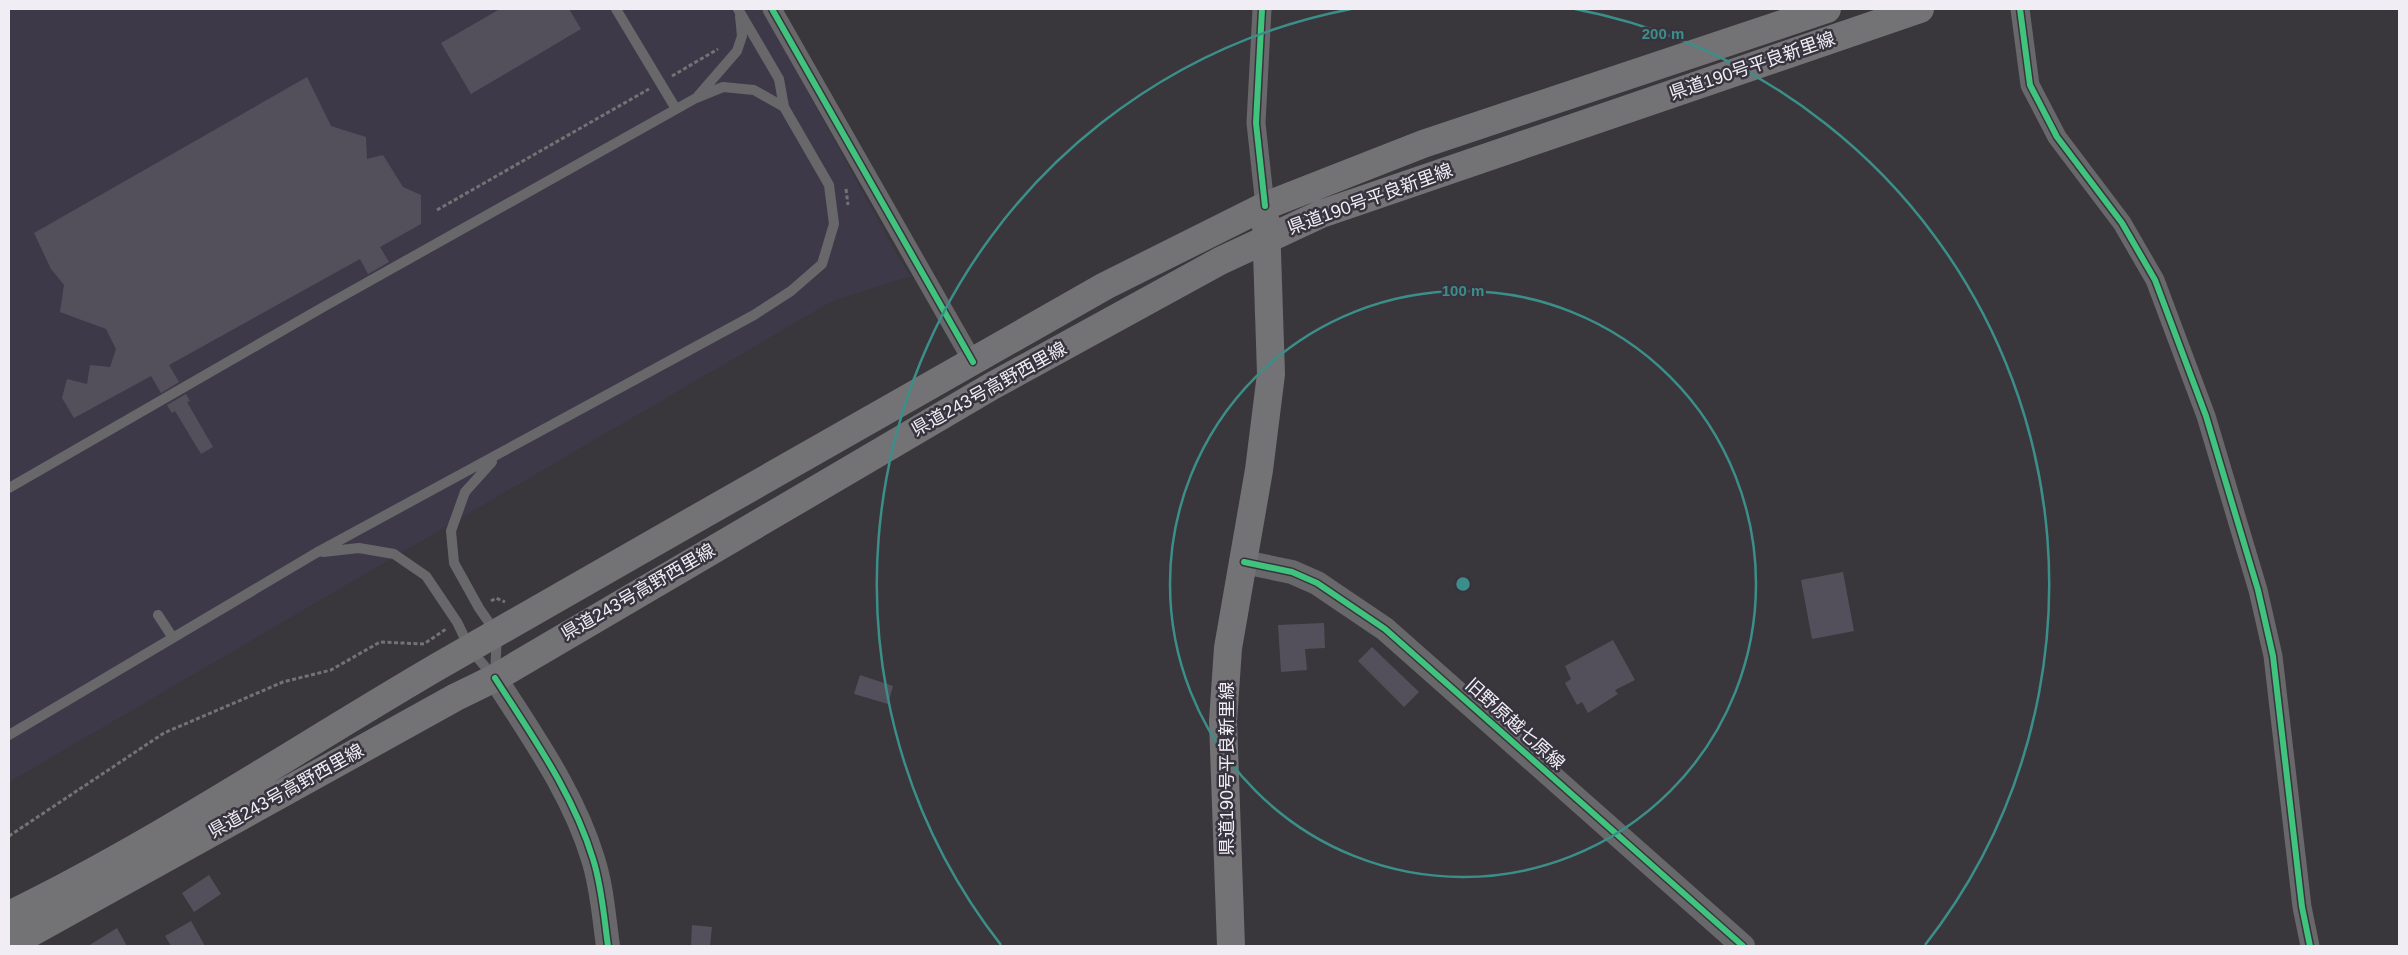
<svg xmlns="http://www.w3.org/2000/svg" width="2408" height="955" viewBox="0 0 2408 955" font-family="Arial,'Noto Sans JP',sans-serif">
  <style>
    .built { fill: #3e3948 }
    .building { fill: #54505b }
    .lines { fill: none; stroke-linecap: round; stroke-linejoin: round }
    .path { stroke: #737275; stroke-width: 3; stroke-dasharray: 4 2.5; stroke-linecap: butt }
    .service { stroke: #686769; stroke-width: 10 }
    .minor { stroke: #686769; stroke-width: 19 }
    .tertiary { stroke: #686769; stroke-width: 24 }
    .secondary { stroke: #737274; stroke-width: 28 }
    .cycleway-casing { stroke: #38343f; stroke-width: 9 }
    .cycleway { stroke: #40c37c; stroke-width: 6 }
    .ring { fill: none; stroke: #3c8e89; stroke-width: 2.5 }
    .labels { text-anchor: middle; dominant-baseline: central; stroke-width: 5; stroke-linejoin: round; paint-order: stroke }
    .street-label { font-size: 18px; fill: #f0edf4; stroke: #38343f }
    .centre { fill: #3c8e89; stroke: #38343f; stroke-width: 2.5 }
    .ring-label { font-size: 15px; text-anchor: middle; font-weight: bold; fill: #3c8e89; stroke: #38343f; stroke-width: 5; stroke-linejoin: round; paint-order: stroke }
  </style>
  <rect width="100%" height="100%" fill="#39373c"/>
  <path class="built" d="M9,9H763L899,259L911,276L832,301L9,782Z"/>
  <path class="building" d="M500,9H569L581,29L471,94L441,43Z
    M307,77L331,126L366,137L367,159L383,155L403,187L421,195V224L380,247L389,262L368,274L360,259L169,365L179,382L161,393L151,376L74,418L62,398L67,379L87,384L90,365L110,367L116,349L106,329L60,312L64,285L51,269L34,233Z
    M186,394L190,401L187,402L213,447L201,454L175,411L172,413L167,405Z
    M1843,572L1854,631L1812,639L1801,580Z
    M1324,623L1325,648L1305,649L1307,670L1281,672L1278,625Z
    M1613,640L1635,680L1615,690L1618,694L1588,713L1582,702L1577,705L1565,683L1571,679L1565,666Z
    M1372,647L1419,692L1404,707L1358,661Z
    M860,675L893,686L888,704L854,694Z
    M209,875L221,894L194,912L182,893Z
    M191,921L205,946H171L165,936Z
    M692,925L712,927L710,946H691Z
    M117,928L127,946H88Z"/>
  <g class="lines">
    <path class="path" d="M672,76L718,49
      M846,189L848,205
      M437,210L649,89
      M491,601L496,598L505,602
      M9,836L164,733L283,682L331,670L380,642L424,644L446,629"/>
    <path class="service" d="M616,9L676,109
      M738,9L779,79L784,107
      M698,96L737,51L742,36L740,16
      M492,462L465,492L451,531L454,563L479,608L497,634L495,675
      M9,488L325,306L696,98L723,87L754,90L784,107L829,185L834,224L822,264L791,291L754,315L316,553L9,735
      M323,552L359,548L394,554L426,576L457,622L470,649L494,677
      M158,615L173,638"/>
    <path class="minor" d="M772,9L973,362
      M1262,9L1256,123L1265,206
      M2020,9L2030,85L2057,137L2122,223L2155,280L2206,416L2258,590L2273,656L2302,907L2310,946"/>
    <path class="tertiary" d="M1244,562L1292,572L1317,583L1385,629L1743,946
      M495,678C532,736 573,793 593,859C602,887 604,918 608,946"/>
    <path class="secondary" d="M9,915C157,843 295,750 437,667C659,539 883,413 1105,286L1265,206L1423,144L1827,9
      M9,945L456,697L495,678L992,386L1220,261L1321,214L1920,9
      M1231,946L1223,721L1228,648L1259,470L1271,374L1266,222"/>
    <g class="cycleway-casing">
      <path id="cycleway" d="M772,9L973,362
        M1262,9L1256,123L1265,206
        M2020,9L2030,85L2057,137L2122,223L2155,280L2206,416L2258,590L2273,656L2302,907L2310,946
        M1244,562L1292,572L1317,583L1385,629L1743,946
        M495,678C532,736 573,793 593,859C602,887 604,918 608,946"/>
    </g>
    <use href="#cycleway" class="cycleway"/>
  </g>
  <g class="ring">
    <circle cx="1463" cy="584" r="293"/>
    <path d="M1001 945A586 586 0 0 1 1351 9M1575 9A586 586 0 0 1 1925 945"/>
  </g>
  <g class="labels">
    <g class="street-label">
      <text transform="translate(1752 66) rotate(-19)">県道190号平良新里線</text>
      <text transform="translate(1370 199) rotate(-20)">県道190号平良新里線</text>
      <text transform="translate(989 389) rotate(-29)">県道243号高野西里線</text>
      <text transform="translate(638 592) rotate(-30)">県道243号高野西里線</text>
      <text transform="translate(1515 724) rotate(42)">旧野原越七原線</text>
      <text transform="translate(1227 769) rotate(-90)">県道190号平良新里線</text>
      <text transform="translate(286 791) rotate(-29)">県道243号高野西里線</text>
    </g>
  </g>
  <circle cx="1463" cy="584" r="8" class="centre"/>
  <g class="ring-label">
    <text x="1663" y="39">200 m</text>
    <text x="1463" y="296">100 m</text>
  </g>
  <rect width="2408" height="955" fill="none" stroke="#f0edf4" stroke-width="20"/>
</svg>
